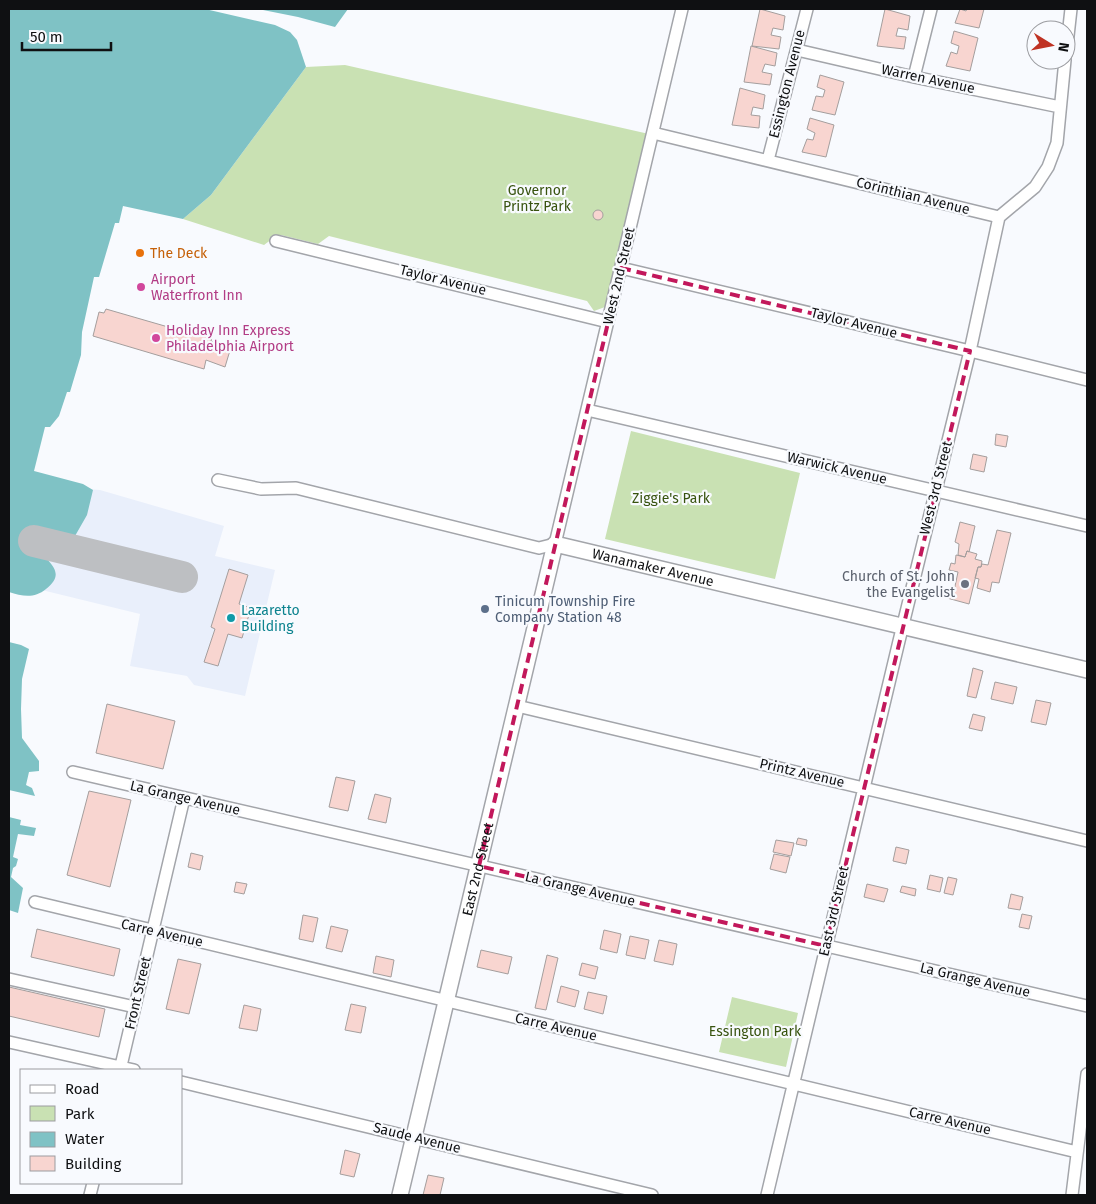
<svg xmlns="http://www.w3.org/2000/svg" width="1096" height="1204" viewBox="0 0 1096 1204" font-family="'Fira Sans',sans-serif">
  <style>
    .built { fill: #e9effb }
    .green { fill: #c9e1b3 }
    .water { fill: #7fc2c5 }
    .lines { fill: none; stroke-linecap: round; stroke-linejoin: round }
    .taxiway { stroke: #bdbfc2; stroke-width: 32 }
    .building { fill: #f8d5d0; stroke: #a49e9d }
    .minor-casing { stroke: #a3a5aa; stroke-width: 14 }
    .tertiary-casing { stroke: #a3a5aa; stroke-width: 18 }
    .minor { stroke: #fff; stroke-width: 11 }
    .tertiary { stroke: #fff; stroke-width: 15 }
    .marked { fill: none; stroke: #c2185b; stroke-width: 4; stroke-dasharray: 10 6; stroke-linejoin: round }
    .food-dot { fill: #e8710a; stroke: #f8fafe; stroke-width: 2 }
    .hotel-dot { fill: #d1479c; stroke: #f8fafe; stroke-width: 2 }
    .worship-dot { fill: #6b7280; stroke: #f8fafe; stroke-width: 2 }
    .service-dot { fill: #5c6f8a; stroke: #f8fafe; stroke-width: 2 }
    .culture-dot { fill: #0f9aa8; stroke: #f8fafe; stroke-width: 2 }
    .labels { text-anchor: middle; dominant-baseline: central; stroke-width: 4.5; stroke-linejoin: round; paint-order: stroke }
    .street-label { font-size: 14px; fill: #0f1012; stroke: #f8fafe }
    .park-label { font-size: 14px; fill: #38530f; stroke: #f8fafe }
    .food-label { font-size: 14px; fill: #c56008; stroke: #f8fafe; text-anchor: start }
    .hotel-label { font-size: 14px; fill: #b23c85; stroke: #f8fafe; text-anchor: start }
    .worship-label { font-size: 14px; fill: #5b616d; stroke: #f8fafe; text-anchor: end }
    .service-label { font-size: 14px; fill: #4e5e75; stroke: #f8fafe; text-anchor: start }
    .culture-label { font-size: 14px; fill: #0d838f; stroke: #f8fafe; text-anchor: start }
  </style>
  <rect width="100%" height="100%" fill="#f8fafe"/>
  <path class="built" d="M9,472L74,488L100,490L224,526L215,556L275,570L245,696L194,685L187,676L130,666L140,614L9,582Z"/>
  <path class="green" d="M345,65L649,134L609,302L605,307L594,311L587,301L329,236L318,244L281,235L276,236L264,245L183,219L211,195L306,67Z
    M631,431L800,473L775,579L605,539Z
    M732,997L798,1013L786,1067L719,1052Z"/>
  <path class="water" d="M9,9H205L275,25L290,32L297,40L306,67L211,195L183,219L123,206L119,223H115L99,277H94L82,332L81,355L70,392H67L59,416L50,427H45L34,471L83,484L93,490L87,515L75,536C61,534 45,529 34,541C38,558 72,569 46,589C34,599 22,596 9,592Z
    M258,9H348L335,27L298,17Z
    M9,642L21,645L29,649L22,679L21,709L22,738L39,761V771L29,772L26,785L32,788L35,796L9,790Z
    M9,817L21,820L20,825L36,828L34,836L18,834L13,857L18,859L16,866L13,868L11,877L23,888L18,913L9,910Z"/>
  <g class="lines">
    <path class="taxiway" d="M34,541L182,577"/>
  </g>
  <path class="building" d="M760,9L785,16L783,30L773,28L771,35L781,37L779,49L752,46Z
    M885,9L910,16L908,30L898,28L896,36L906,37L904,49L877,46Z
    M960,9L966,11L967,9H984L979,28L955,23Z
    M954,31L978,38L970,71L946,66L951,52L957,54L959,46L951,43Z
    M751,46L777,53L775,66L765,64L762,72L772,74L770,85L744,82Z
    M820,75L844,82L835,115L812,110L816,96L823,97L825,90L817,87Z
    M740,88L765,95L763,109L753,107L751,115L760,116L759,128L732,125Z
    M810,118L834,125L826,157L802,152L807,139L813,140L815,133L807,129Z
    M593 215a5 5 0 1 1 10 0a5 5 0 1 1-10 0Z
    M106,309L182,331L184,324L213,332L211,341L231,347L225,367L206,360L204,369L93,336L99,312L104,313Z
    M996,434L1008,436L1006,447L995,445Z
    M973,454L987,457L984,472L970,469Z
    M960,522L975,526L969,552L967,551L965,557L958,555L959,544L955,542Z
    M997,530L1011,533L999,583L992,582L990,592L977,588L979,579L975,578L978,567H981L982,564L988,565Z
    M967,551L977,554L975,559L982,561L981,567H978L969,604L947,598L949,590L954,591L958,572L949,570L951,563L955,564L956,555L965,557Z
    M229,569L248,575L239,604L251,608L242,638L228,634L218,666L204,662L215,629L211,627Z
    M973,668L983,671L976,698L967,696Z
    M995,682L1017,687L1013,704L991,699Z
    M1036,700L1051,703L1046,725L1031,722Z
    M107,704L175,721L163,769L96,753Z
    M973,714L985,717L982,731L969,728Z
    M336,777L355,781L348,811L329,807Z
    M89,791L131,800L110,887L67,875Z
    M375,794L391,798L386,823L368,819Z
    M798,838L807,840L806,846L796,844Z
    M776,840L794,843L791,856L773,852Z
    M896,847L909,850L906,864L893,861Z
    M191,853L203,856L200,870L188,867Z
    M774,854L790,857L786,873L770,869Z
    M930,875L943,878L940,892L927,889Z
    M948,877L957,879L953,895L944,893Z
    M236,882L247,884L244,894L234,892Z
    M867,884L888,889L884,902L864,897Z
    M902,886L916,889L915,896L900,892Z
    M1011,894L1023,897L1020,910L1008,908Z
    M1022,914L1032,916L1029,929L1019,927Z
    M303,915L318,918L313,942L299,939Z
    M331,926L348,930L342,952L326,948Z
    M37,929L120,949L114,976L31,957Z
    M604,930L621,934L617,953L600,949Z
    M630,936L649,940L645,959L626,955Z
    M659,940L677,944L673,965L654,961Z
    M481,950L512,957L508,974L477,967Z
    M547,955L558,958L546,1010L535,1008Z
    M376,956L394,960L391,977L373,973Z
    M178,959L201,964L189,1014L166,1009Z
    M582,963L598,967L595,979L579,975Z
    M561,986L579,991L575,1007L557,1002Z
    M9,987L105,1009L99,1037L9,1016Z
    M588,992L607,996L603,1014L584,1009Z
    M351,1004L366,1007L361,1033L345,1030Z
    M244,1005L261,1009L257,1031L239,1028Z
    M345,1150L360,1154L354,1177L340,1174Z
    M428,1175L444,1178L440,1195H423Z"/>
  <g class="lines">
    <g class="minor-casing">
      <path id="minor" d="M797,50L914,77L1060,107
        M1066,54L1071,9
        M914,77L931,9
        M653,133L999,217
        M768,160L807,9
        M999,217L1035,187L1048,167L1057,143L1065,60
        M276,241L608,322
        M621,268L970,351L1087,380
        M587,410L1087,526
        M218,480L261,489L296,488L539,548L555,544L682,9
        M517,706L1087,841
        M73,772L1087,1006
        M35,902L1077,1152
        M9,979L135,1007
        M9,1042L134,1070
        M120,1070L184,798
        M181,1082L652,1195
        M90,1195L93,1183
        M767,1195L899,641L970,351L999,217
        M1072,1195L1087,1074"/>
    </g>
    <g class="tertiary-casing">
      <g id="tertiary">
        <path id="s1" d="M400,1195L555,544L1087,670"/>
      </g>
    </g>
    <use href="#minor" class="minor"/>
    <use href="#tertiary" class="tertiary"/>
  </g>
  <path class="marked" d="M621,268L970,351L826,946L479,866Z"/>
  <circle class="food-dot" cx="140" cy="253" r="5"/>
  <g class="hotel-dot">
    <circle cx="141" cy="287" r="5"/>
    <circle cx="156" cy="338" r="5"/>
  </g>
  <circle class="worship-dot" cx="965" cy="584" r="5"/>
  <circle class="service-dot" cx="485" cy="609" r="5"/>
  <circle class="culture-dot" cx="231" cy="618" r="5"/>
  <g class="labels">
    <g class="street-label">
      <text transform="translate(928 79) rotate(12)">Warren Avenue</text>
      <text transform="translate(787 84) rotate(-76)">Essington Avenue</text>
      <text transform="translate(913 196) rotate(14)">Corinthian Avenue</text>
      <text transform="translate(619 276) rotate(-77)">West 2nd Street</text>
      <text transform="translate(443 280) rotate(14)">Taylor Avenue</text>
      <text transform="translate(854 323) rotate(14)">Taylor Avenue</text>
      <text transform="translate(837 468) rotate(13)">Warwick Avenue</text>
      <text transform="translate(936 488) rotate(-76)">West 3rd Street</text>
      <text stroke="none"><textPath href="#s1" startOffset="770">Wanamaker Avenue</textPath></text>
      <text transform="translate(802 773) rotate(13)">Printz Avenue</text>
      <text transform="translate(185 798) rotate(13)">La Grange Avenue</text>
      <text stroke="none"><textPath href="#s1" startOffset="335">East 2nd Street</textPath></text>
      <text transform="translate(580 889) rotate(13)">La Grange Avenue</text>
      <text transform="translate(834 911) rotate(-77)">East 3rd Street</text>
      <text transform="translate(162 933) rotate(13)">Carre Avenue</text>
      <text transform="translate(975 980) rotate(13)">La Grange Avenue</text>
      <text transform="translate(138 993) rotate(-77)">Front Street</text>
      <text transform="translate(556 1027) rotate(13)">Carre Avenue</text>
      <text transform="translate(950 1121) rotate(13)">Carre Avenue</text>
      <text transform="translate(417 1138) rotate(14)">Saude Avenue</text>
    </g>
    <g class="park-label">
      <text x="537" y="190">Governor<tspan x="537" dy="16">Printz Park</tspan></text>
      <text x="671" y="498">Ziggie's Park</text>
      <text x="755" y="1031">Essington Park</text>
    </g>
    <g class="food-label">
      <text x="150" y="253">The Deck</text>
    </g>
    <g class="hotel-label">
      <text x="151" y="279">Airport<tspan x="151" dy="16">Waterfront Inn</tspan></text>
      <text x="166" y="330">Holiday Inn Express<tspan x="166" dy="16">Philadelphia Airport</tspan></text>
    </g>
    <g class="worship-label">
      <text x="955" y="576">Church of St. John<tspan x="955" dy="16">the Evangelist</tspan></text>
    </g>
    <g class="service-label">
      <text x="495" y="601">Tinicum Township Fire<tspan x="495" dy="16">Company Station 48</tspan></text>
    </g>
    <g class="culture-label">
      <text x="241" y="610">Lazaretto<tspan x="241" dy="16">Building</tspan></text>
    </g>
  </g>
  <rect width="1096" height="1204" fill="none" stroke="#0f1012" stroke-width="20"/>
  <rect x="20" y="1069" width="162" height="115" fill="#f8fafe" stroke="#9b9ca0"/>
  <rect x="30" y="1085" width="25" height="8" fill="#ffffff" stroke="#9b9ca0"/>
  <text x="65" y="1094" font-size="15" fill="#0f1012">Road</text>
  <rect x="30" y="1106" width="25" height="15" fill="#c9e1b3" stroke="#9b9ca0"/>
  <text x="65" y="1119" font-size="15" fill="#0f1012">Park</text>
  <rect x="30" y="1132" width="25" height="15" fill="#7fc2c5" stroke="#9b9ca0"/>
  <text x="65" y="1144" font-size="15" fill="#0f1012">Water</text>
  <rect x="30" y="1156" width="25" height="15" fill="#f8d5d0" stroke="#9b9ca0"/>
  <text x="65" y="1169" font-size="15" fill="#0f1012">Building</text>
  <g transform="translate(1051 45) rotate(100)"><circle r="24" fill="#f8fafe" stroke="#9b9ca0"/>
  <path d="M0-4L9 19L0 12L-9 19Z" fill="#bf3223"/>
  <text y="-8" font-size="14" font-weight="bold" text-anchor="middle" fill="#0f1012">N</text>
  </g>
  <path d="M22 42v8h89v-8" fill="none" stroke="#0f1012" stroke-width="2.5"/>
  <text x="30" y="42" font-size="15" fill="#0f1012" stroke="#f8fafe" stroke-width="4" paint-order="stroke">50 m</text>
</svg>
